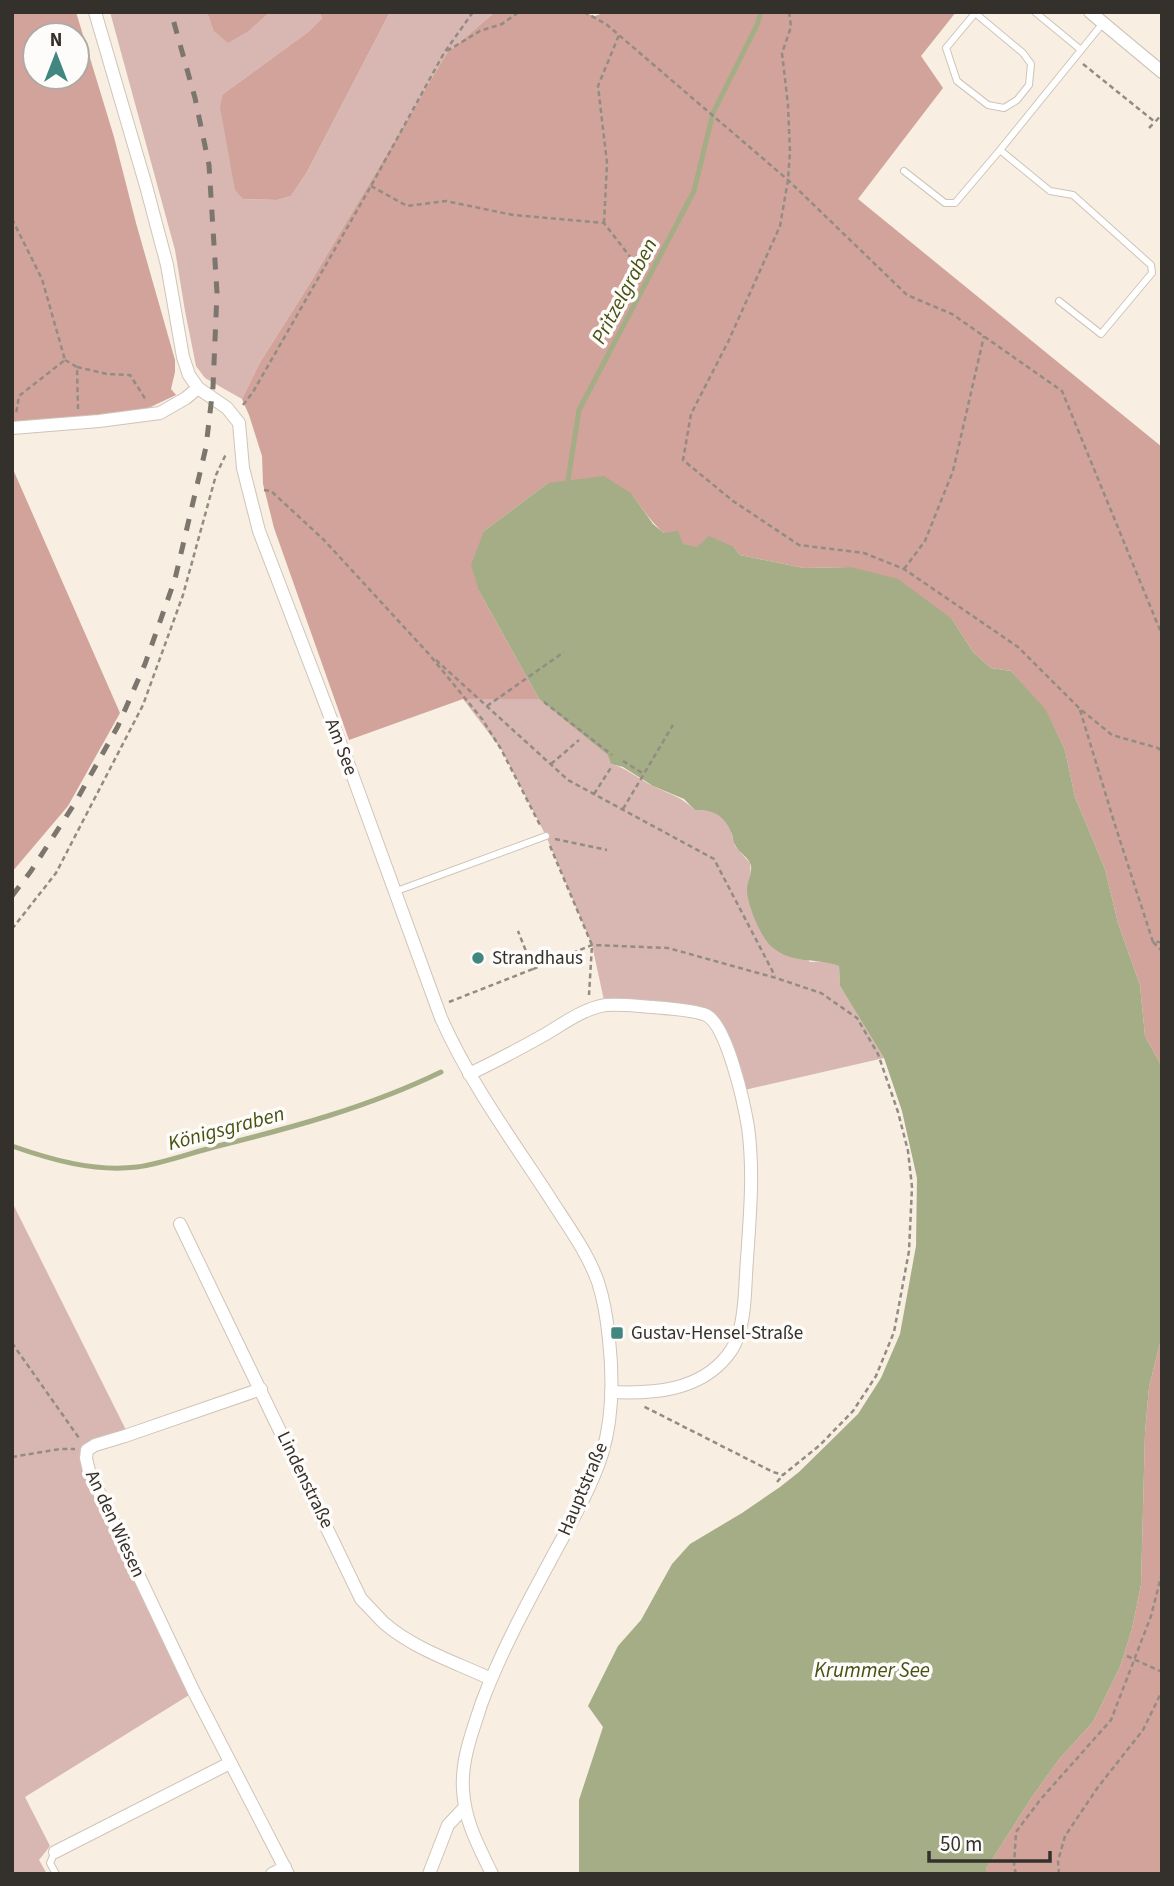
<svg xmlns="http://www.w3.org/2000/svg" width="1174" height="1886" viewBox="0 0 1174 1886" font-family="'Source Sans 3',sans-serif">
  <style>
    .green { fill: #d8b7b2 }
    .forest { fill: #d1a39b; fill-rule: evenodd }
    .water { fill: #a4ad85 }
    .lines { fill: none; stroke-linecap: round; stroke-linejoin: round }
    .stream { stroke: #a4ad85; stroke-width: 5 }
    .service-casing { stroke: #cec4b8; stroke-width: 8 }
    .minor-casing { stroke: #cec4b8; stroke-width: 14 }
    .path { stroke: #938c83; stroke-width: 2.5; stroke-dasharray: 5 3.5; stroke-linecap: butt }
    .service { stroke: #fff; stroke-width: 6 }
    .minor { stroke: #fff; stroke-width: 12 }
    .rail { stroke: #7c766e; stroke-width: 5; stroke-dasharray: 12 12; stroke-linecap: butt }
    .poi-dot { fill: #418780; stroke: #fefcfa; stroke-width: 2.5 }
    .labels { text-anchor: middle; dominant-baseline: central; stroke-width: 7; stroke-linejoin: round; paint-order: stroke }
    .street-label { font-size: 19px; fill: #34302b; stroke: #fefcfa }
    .poi-label { font-size: 19px; fill: #34302b; stroke: #fefcfa; text-anchor: start }
    .water-label { font-size: 21px; font-style: italic; fill: #475212; stroke: #fefcfa }
  </style>
  <rect width="100%" height="100%" fill="#f8eee1"/>
  <path class="green" d="M110,12H207L213,30H250L270,12H319L322,18L308,32L223,94L243,199L277,200L291,196L307,172L390,12H495L447,53L307,288L259,364L242,399L205,378L196,366L185,311L175,250Z
    M463,699H539L609,755L611,764C627,768 637,778 651,785C668,794 679,795 695,810L709,809L724,817L731,831L735,846L750,863L751,876L747,889L810,962L827,961L839,966L840,986L884,1058L740,1091L725,1041L706,1015L605,1005L592,945L546,836L501,749Z
    M12,1202L127,1432L80,1448L194,1692L25,1797L50,1846L39,1860L47,1874H12Z"/>
  <path class="forest" d="M12,12H76L114,137L136,223L175,360V372L171,389L176,395L142,411L93,417L12,422ZM35,35H77V77H35Z
    M207,12H270L250,30L228,43L213,30Z
    M319,12H390L307,172L291,196L277,200L243,199L235,190L220,107L223,94L308,32L322,18Z
    M495,12H580L595,16L606,12H956L921,56L943,88L858,199L1162,447V1067L1145,1036L1140,985L1118,923L1105,869L1075,797L1065,750L1046,711L1011,671L991,668L973,652L952,619L850,567L804,568L740,555L734,547C721,547 707,549 694,547C664,542 648,517 632,494L548,483L484,531L479,591L539,699H463L349,740L274,528L263,484L262,456L249,415L242,399L259,364L307,288L447,53Z
    M12,467L120,713L68,806L12,872Z
    M1162,1335V1874H986V1869L1032,1797L1060,1758L1093,1722L1120,1667L1132,1629L1141,1585L1145,1433L1149,1387Z"/>
  <path class="water" d="M604,476L632,494L653,524L664,533L678,531L683,544L697,547L709,536L734,547L740,555L804,568L850,567L898,579L952,619L973,652L991,668L1011,671L1046,710L1065,750L1075,797L1105,869L1118,923L1140,985L1145,1036L1162,1067V1335L1149,1387L1145,1433L1141,1585L1132,1629L1120,1667L1093,1722L1060,1758L1032,1797L986,1869V1874L579,1873V1800L603,1727L588,1706L618,1646L641,1620L672,1564L690,1544L742,1513L780,1487L799,1472L858,1414L881,1378L900,1334L916,1246L917,1178L902,1111L884,1058L840,986L839,966C816,957 793,965 772,947C761,938 746,902 747,888C748,880 752,875 751,866C749,857 739,853 735,845C733,841 733,838 732,834C725,816 714,809 695,810L684,799L653,786L623,767L611,764L608,755L539,699L479,591L471,565L484,531L548,483Z"/>
  <g class="lines">
    <path class="stream" d="M713,113L757,25L761,12
      M570,484L568,480L579,410L694,191L712,117
      M12,1146C52,1160 94,1172 137,1167C160,1164 191,1153 214,1147C291,1128 369,1107 441,1072"/>
    <g class="service-casing">
      <path id="service" d="M1035,12L1081,50
        M975,13L1023,53L1031,64L1029,85L1017,100L1004,108L988,105L957,81L946,48L976,12
        M904,171L945,203H955L1000,150
        M1059,301L1101,334L1152,273L1151,265L1073,195L1050,191L1000,150L1103,23
        M394,892L546,836
        M55,1852L50,1863L56,1874"/>
    </g>
    <g class="minor-casing">
      <path id="minor" d="M95,12L146,186L167,265L183,357L189,375L198,388L227,408L239,423L243,468L259,531L351,771L441,1018C469,1081 510,1137 548,1195C565,1222 587,1251 598,1282C604,1300 607,1320 609,1339C613,1376 613,1418 602,1454C591,1488 573,1519 556,1550C529,1600 502,1649 482,1702C473,1730 461,1759 463,1790C465,1822 478,1845 492,1874
        M1090,12L1162,72
        M12,428L99,421L160,413L186,398L198,388
        M469,1074C495,1062 519,1049 544,1035C563,1024 584,1008 606,1005C621,1004 638,1006 653,1007C666,1008 695,1010 706,1015C727,1025 744,1103 748,1127C754,1171 750,1215 747,1259C745,1283 746,1309 739,1333C737,1340 732,1350 727,1356C699,1391 653,1394 611,1392
        M180,1224L361,1599C369,1607 376,1615 384,1623C414,1649 455,1662 491,1679
        M261,1389L125,1436L95,1445L87,1450L86,1458L89,1471L194,1692L288,1874
        M55,1852L230,1763
        M272,1874L285,1867
        M429,1874L448,1825L465,1807"/>
    </g>
    <path class="path" d="M584,12L606,24L788,180L907,295L952,314L1062,391L1162,635
      M789,12L791,27L782,53L788,105L790,151L788,180L780,226L728,342L691,414L683,460L733,501L799,545L864,553L904,569L1018,647L1079,708L1112,735L1158,748L1162,752
      M447,51L480,31L502,24L519,12
      M1083,64L1155,122L1162,114
      M1149,128L1155,122
      M371,186L407,206L446,201L513,215L604,223L644,275
      M12,219L42,279L65,360L19,396L16,414
      M604,223L607,163L598,86L619,35
      M65,360L77,367L78,409
      M77,367L107,374L130,375L146,400
      M243,405L253,392L371,186L444,53L473,12
      M264,490L271,491L323,539L428,653L482,719L501,749L541,827
      M904,569L925,541L953,471L984,336
      M436,660L568,780L714,859L775,976
      M544,702L612,755
      M487,706L564,652
      M1080,710L1115,825L1153,942H1162
      M623,761L644,774
      M551,764L579,740
      M594,794L612,766
      M623,809L673,725
      M555,839L607,850
      M550,846L592,945L589,995
      M12,929L56,873L143,705L183,595L216,475L226,454
      M1153,942L1162,951
      M533,969L592,945L668,948L776,978L821,993L857,1018L878,1054L898,1112L908,1151L912,1187L909,1251L894,1332L876,1376L853,1411L820,1445L783,1475L773,1472L643,1406
      M449,1002L533,969L518,931
      M12,1343L79,1438
      M12,1457L60,1449H75
      M777,1482L783,1475
      M1127,1656L1162,1672
      M1016,1874L1014,1866L1016,1832L1040,1800L1111,1720L1151,1616L1162,1573
      M1059,1874L1058,1861L1065,1836L1098,1787L1143,1730L1162,1691"/>
    <use href="#service" class="service"/>
    <use href="#minor" class="minor"/>
    <path class="rail" d="M12,896L31,871L75,803L118,726L145,664L175,579L206,447L213,387L217,293L209,165L195,98L171,12"/>
  </g>
  <g class="poi-dot">
    <circle cx="478" cy="958" r="7"/>
    <rect x="610" y="1326" width="14" height="14" rx="3.5"/>
  </g>
  <g class="labels">
    <g class="street-label">
      <text transform="translate(341 747) rotate(69)">Am See</text>
      <text transform="translate(305 1480) rotate(64)">Lindenstraße</text>
      <text transform="translate(583 1489) rotate(-67)">Hauptstraße</text>
      <text transform="translate(115 1524) rotate(65)">An den Wiesen</text>
    </g>
    <g class="poi-label">
      <text x="492" y="958">Strandhaus</text>
      <text x="631" y="1333">Gustav-Hensel-Straße</text>
    </g>
    <g class="water-label">
      <text transform="translate(624 291) rotate(-62)">Pritzelgraben</text>
      <text transform="translate(226 1128) rotate(-15)">Königsgraben</text>
      <text x="872" y="1670">Krummer See</text>
    </g>
  </g>
  <rect width="1174" height="1886" fill="none" stroke="#34302b" stroke-width="28"/>
  <g transform="translate(56 56)"><circle r="33" fill="#fefcfa" stroke="#adaaa7" stroke-width="2"/>
  <path d="M0-5L12 26L0 18L-12 26Z" fill="#418780"/>
  <text y="-10" font-size="19" font-weight="bold" text-anchor="middle" fill="#34302b">N</text>
  </g>
  <path d="M929 1851v10h121v-10" fill="none" stroke="#34302b" stroke-width="3.5"/>
  <text x="940" y="1851" font-size="21" fill="#34302b" stroke="#fefcfa" stroke-width="5" paint-order="stroke">50 m</text>
</svg>
